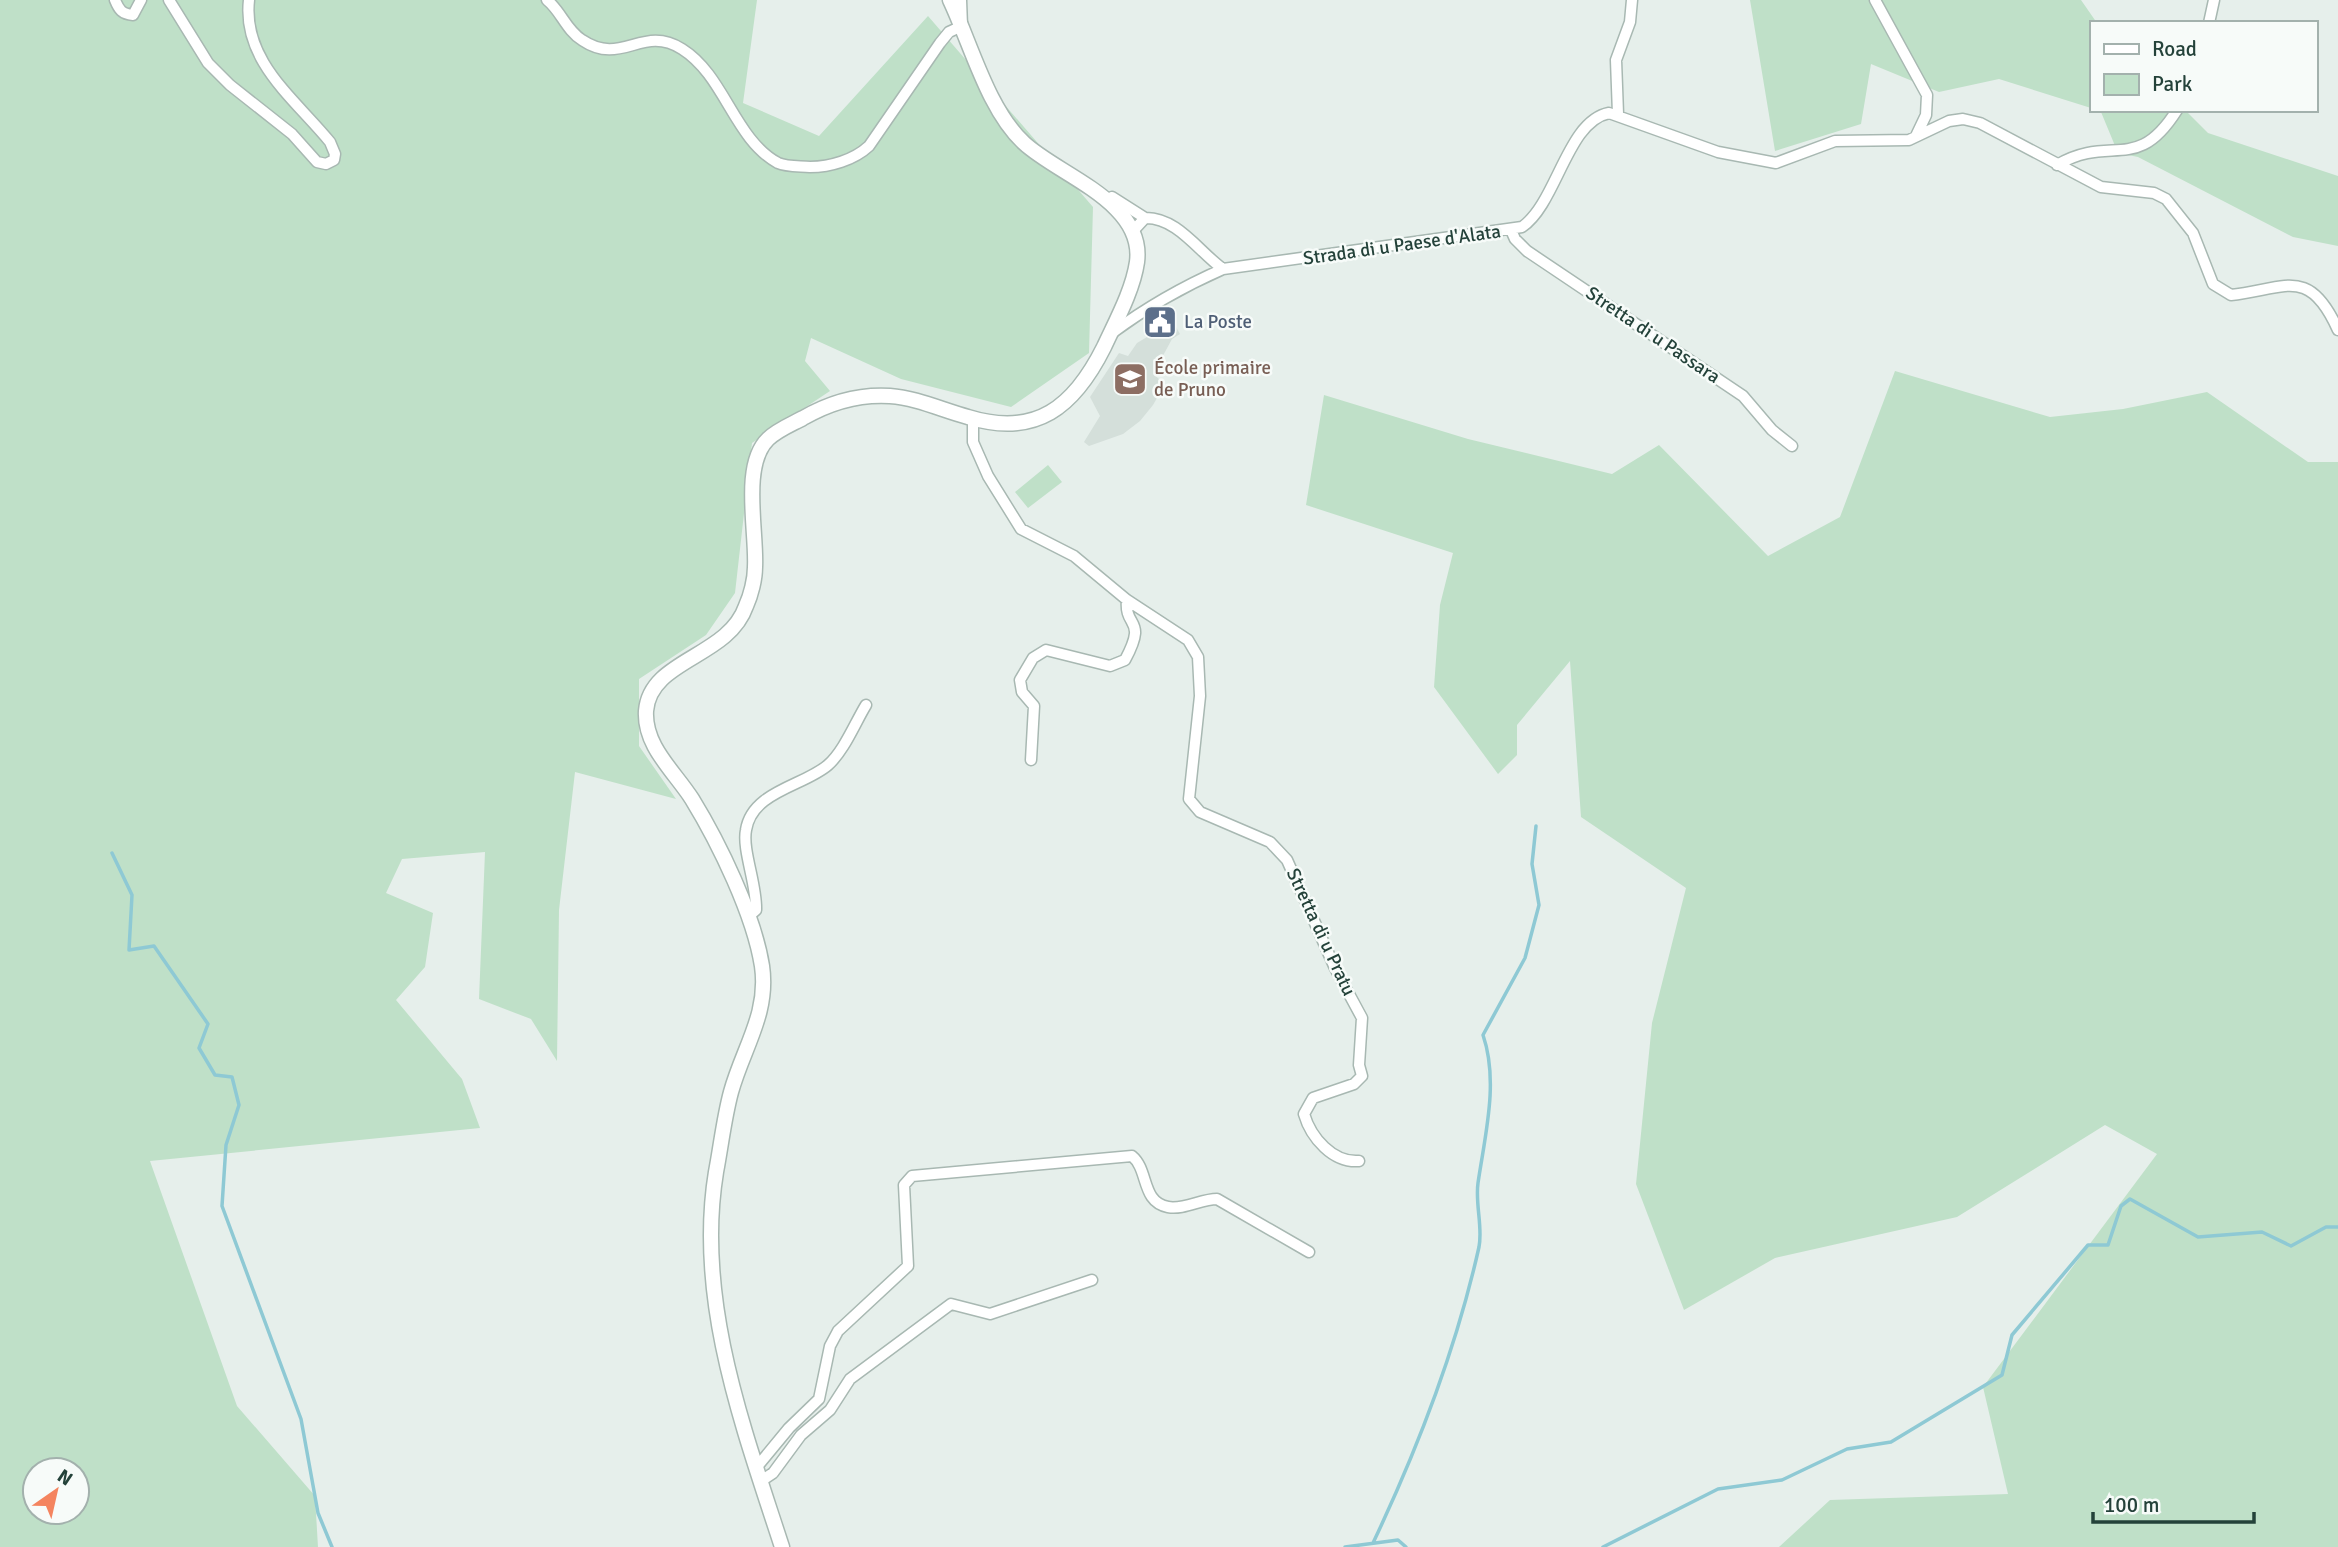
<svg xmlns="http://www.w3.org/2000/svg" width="2338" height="1547" viewBox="0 0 2338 1547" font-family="Signika,sans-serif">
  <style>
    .built { fill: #d4dfda }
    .green { fill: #bfe0c8; fill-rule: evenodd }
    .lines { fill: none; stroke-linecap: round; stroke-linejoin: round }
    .stream { stroke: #8ec9d4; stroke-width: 3.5 }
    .minor-casing { stroke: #a8b8b2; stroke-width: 13 }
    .tertiary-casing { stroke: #a8b8b2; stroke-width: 17 }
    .minor { stroke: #fff; stroke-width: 10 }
    .tertiary { stroke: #fff; stroke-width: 14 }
    .labels { text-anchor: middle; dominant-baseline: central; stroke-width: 5; stroke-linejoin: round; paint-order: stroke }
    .street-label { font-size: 19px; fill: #24423a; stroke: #f7fbf9 }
    .service-label { font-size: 19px; fill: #4e5e75; stroke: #f7fbf9; text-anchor: start }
    .education-label { font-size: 19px; fill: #785e54; stroke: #f7fbf9; text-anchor: start }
  </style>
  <rect width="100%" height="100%" fill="#e6efeb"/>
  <path class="built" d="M1172,320L1180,334L1172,339L1153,374L1165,384L1153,405L1140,421L1123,434L1089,446L1084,442L1100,416L1090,397L1119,353L1128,356L1137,343L1152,334L1150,331Z"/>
  <path class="green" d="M0,0H757L743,103L819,136L928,16L1093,207L1089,353L1011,407L901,379L811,338L805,361L830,391L752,443L735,593L706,635L639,679V746L676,799L575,772L559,910L557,1061L531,1019L479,999L485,852L402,859L386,893L433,913L425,967L396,1000L462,1079L480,1128L150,1161L237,1406L315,1496L318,1547H0ZM35,1470H77V1512H35Z
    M1750,0H2081L2097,23H2091V108L1999,79L1939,92L1871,64L1861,124L1775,151Z
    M2097,110H2185L2208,133L2338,176V246L2293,237L2138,157L2118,153L2101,112Z
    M1895,371L2050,417L2123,409L2207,392L2308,462H2338V1547H1779L1830,1500L2008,1494L1983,1387L2157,1154L2105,1125L1957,1217L1775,1258L1684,1310L1636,1184L1652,1023L1686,888L1581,817L1570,661L1517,725V755L1498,774L1434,687L1440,605L1453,553L1306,505L1324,395L1468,439L1612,474L1659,445L1768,556L1840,517Z
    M1048,465L1062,482L1028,508L1015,492Z"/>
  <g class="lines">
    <path class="stream" d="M112,853L132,895L129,950L154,946L208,1024L199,1048L215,1075L232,1077L239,1105L226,1145L222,1206L301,1419L318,1513L332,1547
      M1373,1543C1418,1448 1456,1350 1479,1247C1483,1227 1475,1204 1478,1183C1485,1135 1499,1082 1483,1035L1525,958L1539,905L1532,864L1536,826
      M1345,1547L1398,1540L1406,1547
      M1603,1547L1718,1489L1782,1480L1847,1449L1891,1442L2002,1375L2012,1335L2088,1245H2108L2121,1206L2130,1199L2198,1237L2262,1232L2291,1246L2326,1227H2338"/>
    <g class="minor-casing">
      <path id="minor" d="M115,0C119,10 122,14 133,15L141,0
        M169,0L208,63L230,85L292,134L317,162L326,164L334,160L335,154L330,142C295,99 242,61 249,0
        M547,0C561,11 566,30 582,40C622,67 642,24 682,49C725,76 734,139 778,163C787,167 800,166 810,167C830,167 854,160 869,146L940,43L949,32L962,26L961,0
        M1875,0L1927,95L1926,115L1916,136
        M2209,23L2214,0
        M1618,114L1616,60L1630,22L1632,0
        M2057,165C2112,133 2136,175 2177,110
        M1112,197L1145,218
        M1511,230L1515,239L1527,251L1743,396L1772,430L1792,446
        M1132,232L1145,218C1177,217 1199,252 1223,269
        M1112,333C1147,307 1182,287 1223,269L1522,227C1557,203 1567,121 1609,113L1718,152L1776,163L1835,141L1909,140L1949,121L1963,119L1980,123L2101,187L2154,193L2166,199L2193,233L2213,284L2231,295C2285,289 2309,265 2338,330
        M973,419V442L988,476L1021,529L1074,556L1127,600L1188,640L1198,657L1200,696L1189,799L1200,812L1270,842L1287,860L1335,968L1362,1018L1359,1065L1362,1076L1354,1084L1313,1098L1304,1114C1311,1138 1333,1163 1359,1161
        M1031,760L1034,706L1022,692L1020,680L1033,658L1046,650L1110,666L1125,660C1148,617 1124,629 1127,600
        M749,916L756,910C757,885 742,850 746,830C752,791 804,786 828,765C844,751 855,723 866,705
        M756,1468L789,1428L819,1399L830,1346L838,1331L908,1266L904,1185L912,1176L1132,1156C1149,1170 1141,1202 1168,1207C1184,1210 1201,1199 1217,1199L1309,1252
        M761,1481L773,1473L801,1435L830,1410L850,1379L951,1304L990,1314L1092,1280"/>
    </g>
    <g class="tertiary-casing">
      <path id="tertiary" d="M782,1547C743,1427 695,1299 716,1172C721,1146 724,1118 731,1092C743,1048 769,1014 762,966C754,915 719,843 692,799C674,771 644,746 646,711C650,659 728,658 746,606C751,595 755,579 755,567C757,532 741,465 768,439C777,430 792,424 803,418C829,403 859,394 890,396C917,398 942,410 968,417C1036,438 1074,407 1104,347C1116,321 1133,290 1137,262C1145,202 1058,175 1024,143C988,110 971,44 950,0"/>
    </g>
    <use href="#minor" class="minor"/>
    <use href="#tertiary" class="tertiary"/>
  </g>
  <defs>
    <g id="civic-square" transform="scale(1.75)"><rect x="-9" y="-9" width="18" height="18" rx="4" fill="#5c6f8a" stroke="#f7fbf9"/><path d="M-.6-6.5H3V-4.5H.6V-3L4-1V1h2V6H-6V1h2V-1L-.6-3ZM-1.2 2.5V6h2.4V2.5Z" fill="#fff"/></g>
    <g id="school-square" transform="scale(1.75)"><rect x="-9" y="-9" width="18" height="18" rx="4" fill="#8d6e63" stroke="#f7fbf9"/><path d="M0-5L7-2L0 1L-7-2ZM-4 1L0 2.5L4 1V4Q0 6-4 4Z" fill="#fff"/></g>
  </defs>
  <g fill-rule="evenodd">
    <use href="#civic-square" x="1160" y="322"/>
    <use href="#school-square" x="1130" y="379"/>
  </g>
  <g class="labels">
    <g class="street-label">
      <text transform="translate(1402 245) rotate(-8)">Strada di u Paese d'Alata</text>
      <text transform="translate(1653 335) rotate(34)">Stretta di u Passara</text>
      <text transform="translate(1321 932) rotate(65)">Stretta di u Pratu</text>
    </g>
    <g class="service-label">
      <text x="1184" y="322">La Poste</text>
    </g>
    <g class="education-label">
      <text x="1154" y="368">École primaire<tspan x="1154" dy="22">de Pruno</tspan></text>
    </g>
  </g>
  <rect x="2090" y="21" width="228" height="91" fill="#f7fbf9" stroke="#a3b1ad" stroke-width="2"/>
  <rect x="2104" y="44" width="35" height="10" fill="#ffffff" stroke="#a3b1ad" stroke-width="2"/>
  <text x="2152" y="56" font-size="21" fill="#24423a">Road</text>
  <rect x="2104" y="74" width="35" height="21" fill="#bfe0c8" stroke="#a3b1ad" stroke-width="2"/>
  <text x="2152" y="91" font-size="21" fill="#24423a">Park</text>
  <g transform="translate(56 1491) rotate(34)"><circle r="33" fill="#f7fbf9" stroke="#a3b1ad" stroke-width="2"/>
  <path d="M0-5L12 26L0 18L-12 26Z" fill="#f4845f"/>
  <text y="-10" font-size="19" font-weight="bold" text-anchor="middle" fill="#24423a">N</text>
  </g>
  <path d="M2093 1512v10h161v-10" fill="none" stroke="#24423a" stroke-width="3.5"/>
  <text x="2104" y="1512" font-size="21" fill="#24423a" stroke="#f7fbf9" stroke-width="5" paint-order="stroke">100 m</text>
</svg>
